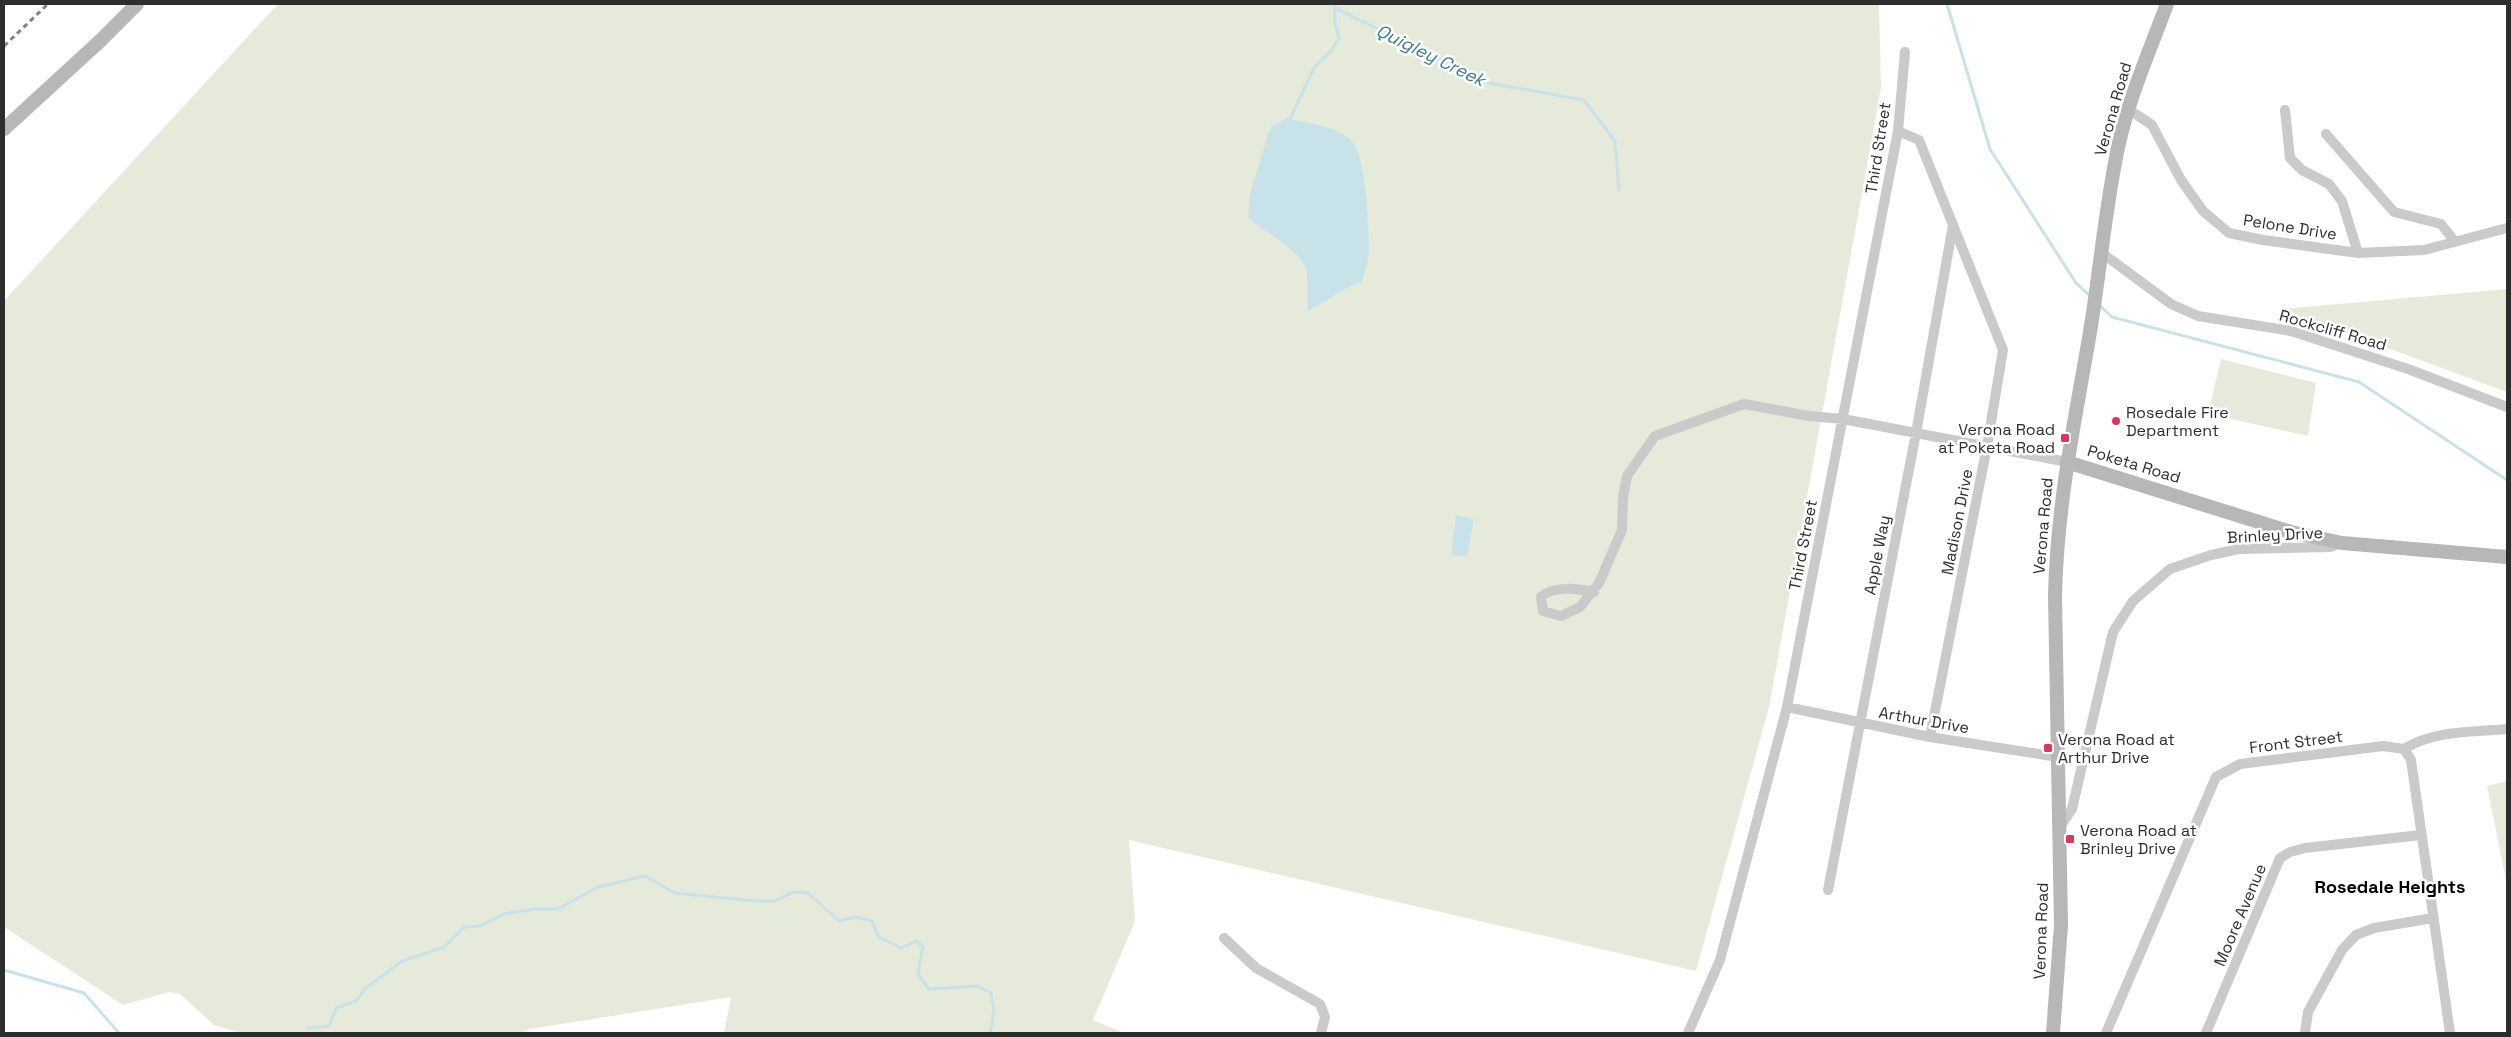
<svg xmlns="http://www.w3.org/2000/svg" width="2511" height="1037" viewBox="0 0 2511 1037" font-family="'Space Grotesk',sans-serif">
  <style>
    .green { fill: #e6eadb }
    .water { fill: #c8e2ea }
    .lines { fill: none; stroke-linecap: round; stroke-linejoin: round }
    .stream { stroke: #c8e2ea; stroke-width: 3 }
    .street { stroke: #cacaca; stroke-width: 10 }
    .secondary { stroke: #b7b7b7; stroke-width: 14 }
    .rail { stroke: #828282; stroke-width: 3; stroke-dasharray: 5 4; stroke-linecap: butt }
    .poi-dot { fill: #de355c; stroke: #fff; stroke-width: 2 }
    .labels { text-anchor: middle; dominant-baseline: central; stroke-width: 5; stroke-linejoin: round; paint-order: stroke }
    .street-label { font-size: 16px; fill: #2d2d2d; stroke: #fff }
    .poi-label { font-size: 16px; fill: #2d2d2d; stroke: #fff; text-anchor: start }
    .water-label { font-size: 18px; font-style: italic; fill: #3e7a8c; stroke: #fff }
    .neighbourhood-label { font-size: 18px; font-weight: bold; fill: #000; stroke: #fff }
  </style>
  <rect width="100%" height="100%" fill="#fff"/>
  <path class="green" d="M278,4H1879L1881,88L1769,707L1696,971L1129,840L1135,921L1093,1020L1124,1033H724L731,997L530,1029L521,1033H241L214,1025L180,994L169,992L123,1005L4,927V301Z
    M2507,289V392L2282,309Z
    M2221,359L2316,383L2308,436L2208,414Z
    M2507,781V885L2487,786Z"/>
  <path class="water" d="M1287,118C1307,123 1335,126 1351,140C1366,154 1369,227 1369,248C1369,260 1365,271 1362,282L1347,288L1308,311C1307,299 1308,285 1307,272C1303,251 1263,231 1248,218L1250,194L1268,134L1272,126Z
    M1456,515L1474,519L1467,557L1451,555Z"/>
  <g class="lines">
    <path class="stream" d="M1333,4L1335,8L1489,83L1584,100L1615,141L1619,190
      M1947,4L1990,149L2076,283L2090,296
      M1290,119L1315,66L1331,51L1339,38L1335,24V8
      M2098,304L2112,317L2359,382L2507,480
      M4,970L84,993L119,1033
      M308,1028L329,1026L336,1008L356,1001L366,988L402,961L444,947L464,927L480,926L504,914L536,909H558L598,887L645,876L675,893L755,901H775L793,892L808,893L839,921L855,917L872,921L879,937L901,948L916,941L923,947L918,974L929,989L977,986L991,993L994,1010L990,1033"/>
    <path class="street" d="M2128,109L2152,125L2181,180L2203,211L2229,233L2263,240L2358,253L2424,250L2507,228
      M2285,110L2290,158L2302,170L2329,184L2342,201L2358,253
      M1898,131L1919,140L2003,350L1987,446L1930,737
      M2326,134L2394,212L2441,224L2455,242
      M2102,253L2171,304L2198,316L2291,331L2408,369L2507,407
      M1594,592C1578,589 1554,585 1541,597L1543,611L1561,616L1580,607L1599,583L1622,530L1623,497L1627,476L1655,436L1744,404L1809,416L1843,419L2067,462
      M1787,707L1930,737L2058,757
      M2404,749L2411,760L2450,1033
      M2060,827L2072,809L2113,632L2133,601L2170,569L2211,555L2239,549L2330,547L2341,543
      M1828,890L1916,433L1953,225
      M1224,938L1256,968L1320,1004L1325,1017L1321,1033
      M1688,1033L1720,960L1787,707L1898,131L1905,52
      M2106,1033L2216,777L2240,764L2383,746L2404,749C2434,730 2473,732 2507,729
      M2206,1033L2280,858L2290,852L2305,848L2421,835
      M2305,1033L2308,1012L2342,950L2356,935L2374,928L2433,918"/>
    <path class="secondary" d="M4,129L100,41L137,4
      M2067,462L2291,532L2342,543L2507,557
      M2053,1033L2061,925L2055,596C2057,506 2074,425 2089,338C2100,274 2105,206 2119,143C2130,95 2150,50 2167,4"/>
    <path class="rail" d="M4,46L48,4"/>
  </g>
  <g class="poi-dot">
    <circle cx="2116" cy="421" r="5"/>
    <rect x="2060" y="433" width="10" height="10" rx="2.5"/>
    <rect x="2043" y="743" width="10" height="10" rx="2.5"/>
    <rect x="2065" y="834" width="10" height="10" rx="2.5"/>
  </g>
  <g class="labels">
    <g class="street-label">
      <text transform="translate(2113 109) rotate(-74)">Verona Road</text>
      <text transform="translate(1878 148) rotate(-81)">Third Street</text>
      <text transform="translate(2290 227) rotate(9)">Pelone Drive</text>
      <text transform="translate(2333 330) rotate(16)">Rockcliff Road</text>
      <text transform="translate(2134 464) rotate(17)">Poketa Road</text>
      <text transform="translate(1957 522) rotate(-79)">Madison Drive</text>
      <text transform="translate(2043 526) rotate(-85)">Verona Road</text>
      <text transform="translate(2275 535) rotate(-3)">Brinley Drive</text>
      <text transform="translate(1803 545) rotate(-79)">Third Street</text>
      <text transform="translate(1877 555) rotate(-79)">Apple Way</text>
      <text transform="translate(1924 720) rotate(10)">Arthur Drive</text>
      <text transform="translate(2296 742) rotate(-7)">Front Street</text>
      <text transform="translate(2240 915) rotate(-67)">Moore Avenue</text>
      <text transform="translate(2041 931) rotate(-88)">Verona Road</text>
    </g>
    <g class="poi-label">
      <text x="2126" y="412">Rosedale Fire<tspan x="2126" dy="18">Department</tspan></text>
      <text x="2055" y="429" text-anchor="end">Verona Road<tspan x="2055" dy="18">at Poketa Road</tspan></text>
      <text x="2058" y="739">Verona Road at<tspan x="2058" dy="18">Arthur Drive</tspan></text>
      <text x="2080" y="830">Verona Road at<tspan x="2080" dy="18">Brinley Drive</tspan></text>
    </g>
    <g class="water-label">
      <text transform="translate(1431 55) rotate(26)">Quigley Creek</text>
    </g>
    <g class="neighbourhood-label">
      <text x="2390" y="886">Rosedale Heights</text>
    </g>
  </g>
  <rect width="2511" height="1037" fill="none" stroke="#2d2d2d" stroke-width="10"/>
</svg>
